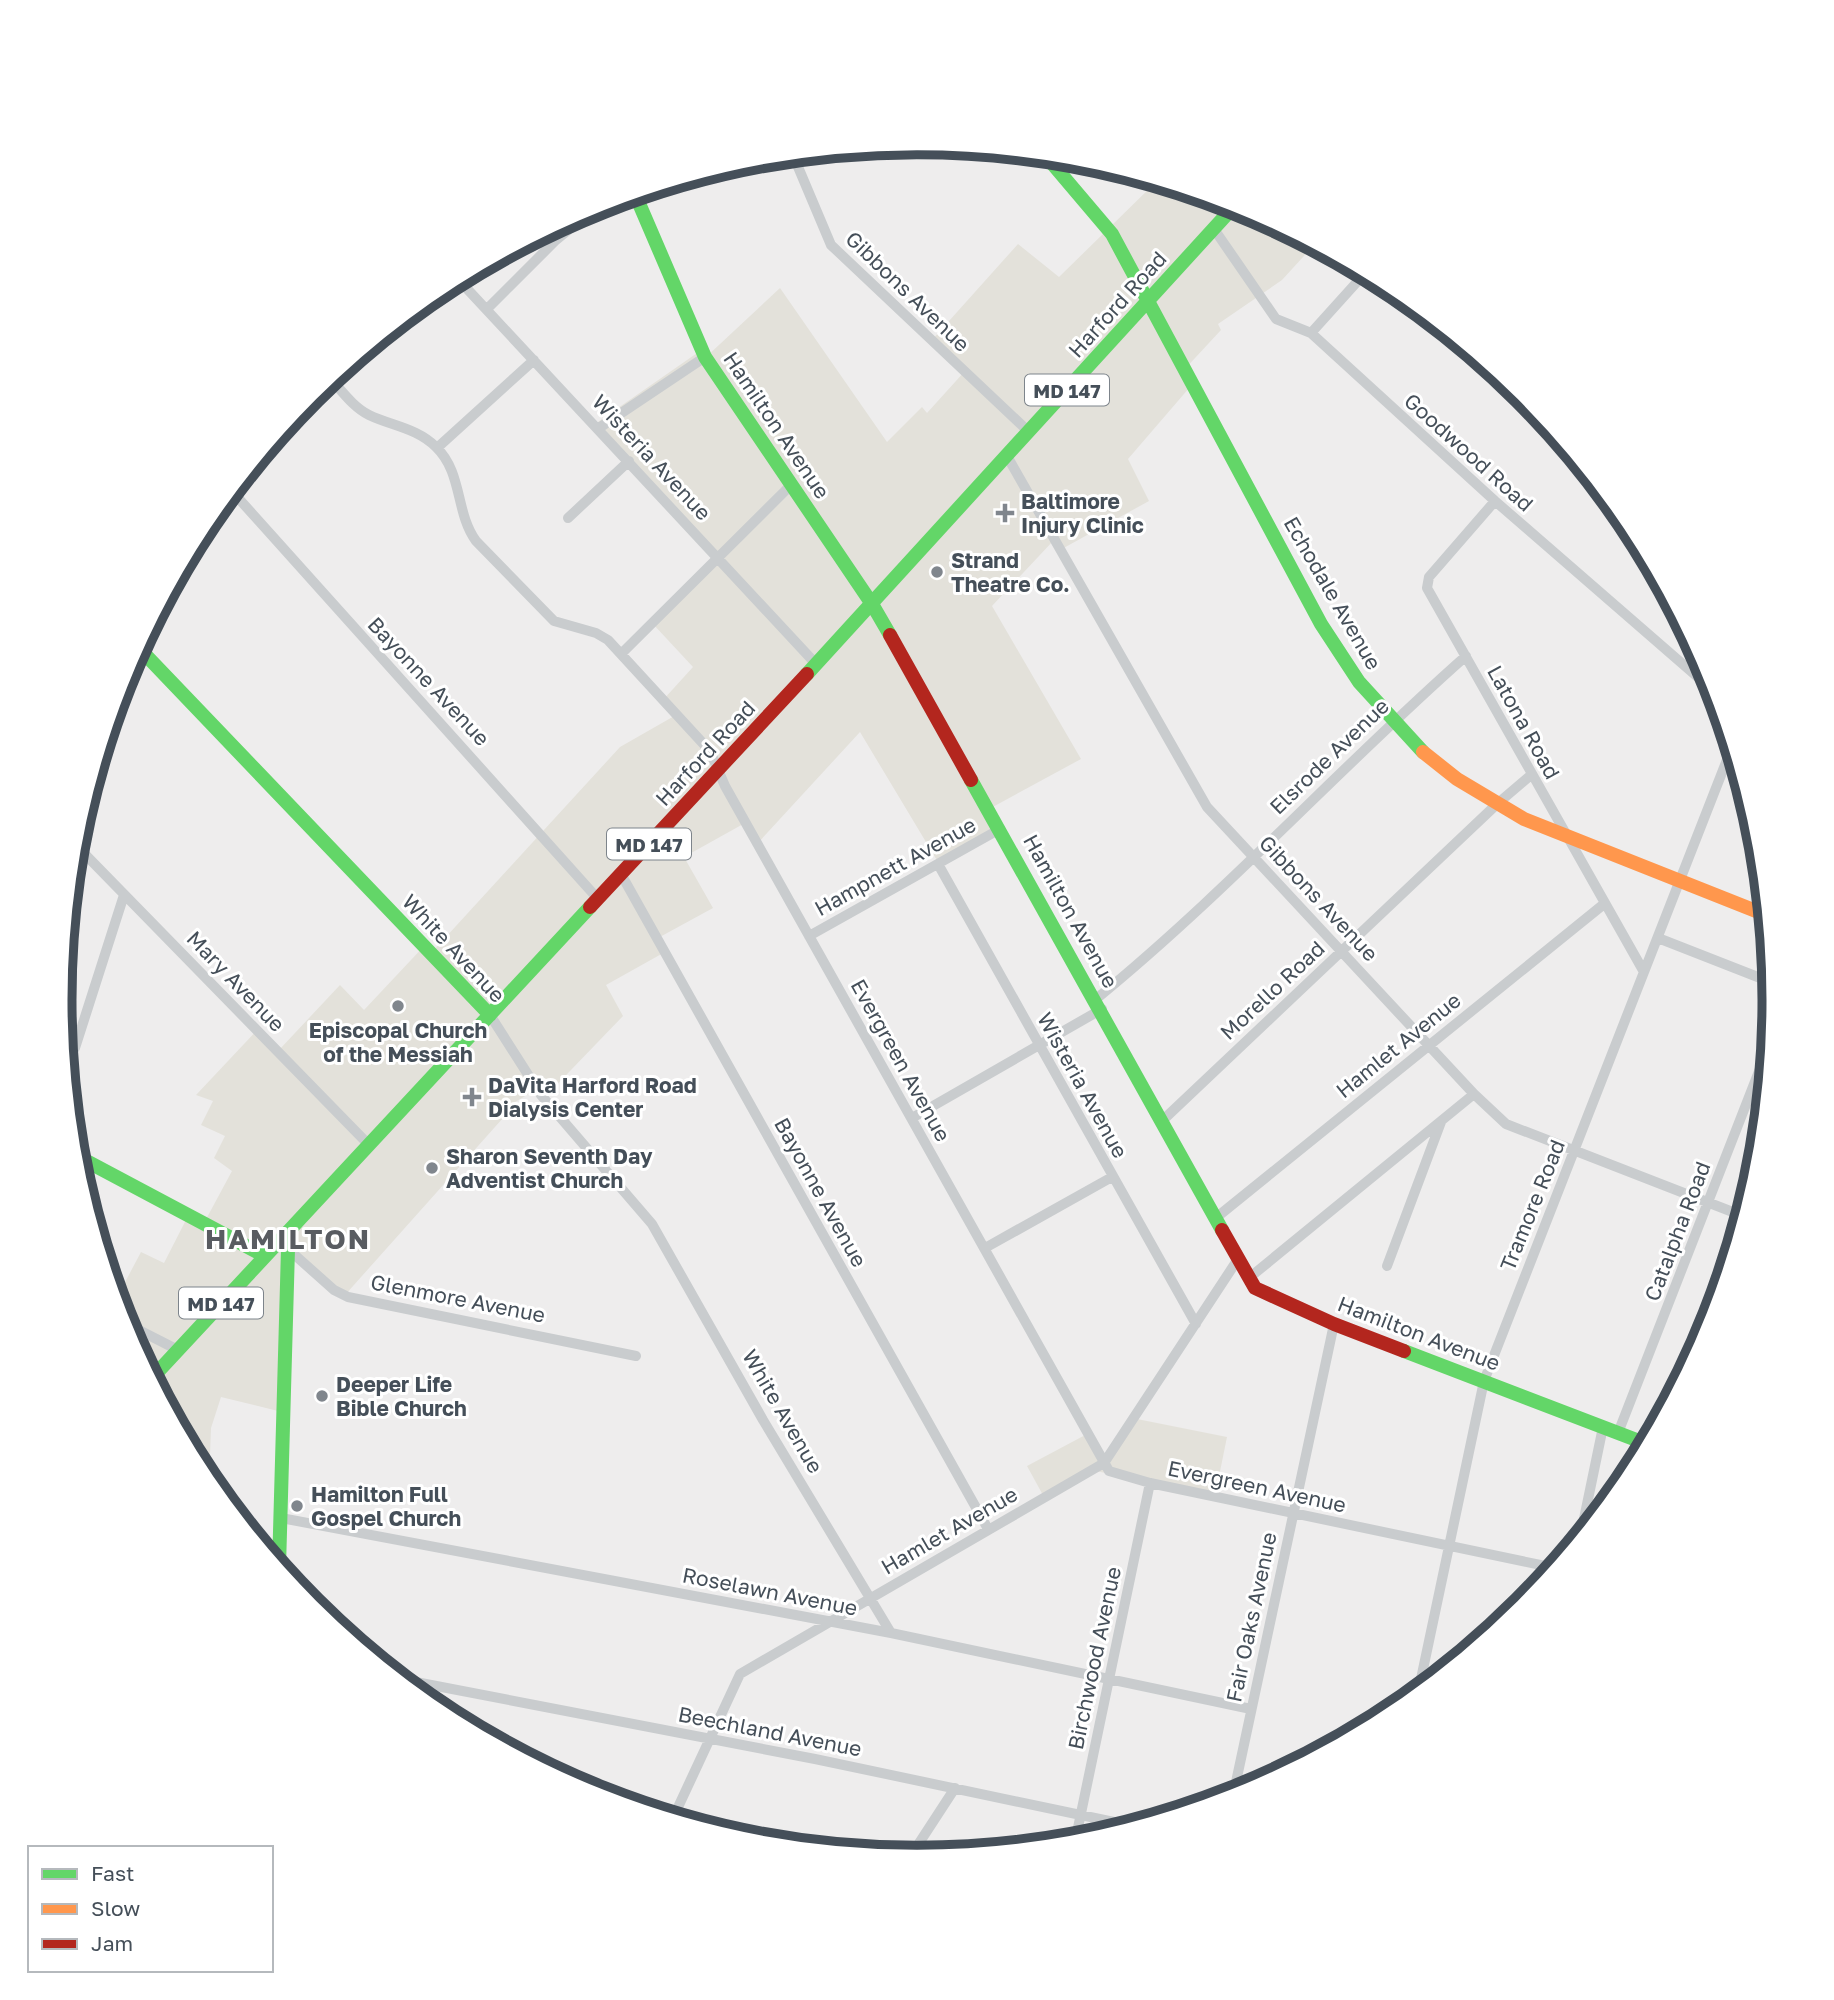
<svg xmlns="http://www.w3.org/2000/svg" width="1834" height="2000" viewBox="0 0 1834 2000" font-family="'Golos Text',sans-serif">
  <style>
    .commercial { fill: #e3e1da }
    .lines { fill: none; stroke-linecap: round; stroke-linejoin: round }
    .street { stroke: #c9ccce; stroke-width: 10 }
    .fast { stroke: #63d668; stroke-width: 14 }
    .slow { stroke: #ff974d; stroke-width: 14 }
    .jam { stroke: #b3261e; stroke-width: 14 }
    .poi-dot { fill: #80868d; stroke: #fff; stroke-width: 2.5 }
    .labels { text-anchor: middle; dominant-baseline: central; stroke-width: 6; stroke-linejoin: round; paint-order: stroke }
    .shield { fill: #fff; stroke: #7d848b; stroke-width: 2 }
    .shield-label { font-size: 19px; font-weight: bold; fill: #454f59 }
    .street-label { font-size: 21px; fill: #454f59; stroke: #fff }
    .poi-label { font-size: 21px; font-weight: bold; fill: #454f59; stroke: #fff; text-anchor: start }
    .district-label { font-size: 28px; font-weight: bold; letter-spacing: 2px; fill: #595c61; stroke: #fff }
    .rim { fill: none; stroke: #454f59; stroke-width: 9 }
  </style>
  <rect width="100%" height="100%" fill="#eeeded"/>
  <path class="commercial" d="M1157,181L1246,208L1314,245L1282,280L1218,324L1221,330L1183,371L1190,387L1128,459L1149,501L1060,550L1054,540L992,606L1081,759L989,809L1000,829L938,862L860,732L757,844L745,823L684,857L713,908L658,938L665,952L606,985L623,1016L544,1098L537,1089L500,1111L503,1118L345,1295L289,1248L286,1413L221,1397L211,1428L209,1482L125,1328L110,1279L123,1286L141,1252L164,1263L188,1216L204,1223L232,1171L214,1158L225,1136L201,1125L213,1101L196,1095L258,1029L279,1050L340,985L364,1010L426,944L434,950L620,747L676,715L663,700L693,667L653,624L719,558L595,424L700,351L705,358L780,288L887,442L922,407L927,413L965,371L932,340L1018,244L1059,277Z
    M1132,1418L1227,1437L1215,1496L1091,1470L1044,1497L1027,1466L1089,1433L1102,1459Z"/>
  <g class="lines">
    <path class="street" d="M793,155L831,245L1029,432
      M1214,229L1276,319L1311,333L1495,501L1716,693
      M457,278L816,664
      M487,309L555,241L599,205
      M1311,333L1366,272
      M330,378C342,391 353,407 369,415C392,426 417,428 436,447C463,473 455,512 476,541L554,621L596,633L608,640L710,751L725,786L1109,1471L1150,1483L1555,1568
      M599,428L705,357
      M437,448L534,360
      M1007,456L1207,807L1474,1094L1506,1124L1743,1216
      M231,490L598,899
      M1495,501L1429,577L1427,588L1644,972
      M568,518L629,461
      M621,654L791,485
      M75,844L369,1145
      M938,864L1196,1324
      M621,874L988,1529
      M809,936L1000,829
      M1658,938L1773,983
      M1096,999C1226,893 1340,767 1466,656
      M490,1015L541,1095L652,1224L763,1420L891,1633
      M75,1048L124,895
      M912,1118L1102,1009
      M1163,1120L1497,804L1531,775
      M1217,1217L1604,904
      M985,1248L1112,1177
      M288,1249L334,1290L348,1297L636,1356
      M1387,1266L1441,1122
      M1249,1278L1474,1094
      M123,1322L178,1350
      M1618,1433L1770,1043
      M281,1518L891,1633L1251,1709
      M1580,1538L1603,1427
      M400,1679L815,1759L1133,1826
      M1418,1693L1484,1381L1732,747
      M1233,1796L1334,1324
      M673,1818L740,1674L1104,1463L1238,1259
      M1075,1842L1150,1483
      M910,1857L955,1788"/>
    <path class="fast" d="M1045,155L1112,234L1321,624L1359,682L1423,752
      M635,194L705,357L872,604L890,635
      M138,647L490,1015
      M807,674L1228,213L1244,208
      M971,780L1222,1230
      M75,1155L265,1256
      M1404,1351L1647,1444
      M152,1378L590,907
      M279,1567L288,1249L281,1239"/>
    <path class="slow" d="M1423,752L1457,779L1524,819L1766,915"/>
    <path class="jam" d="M890,635L971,780
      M590,907L807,674
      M1222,1230L1255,1288L1334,1324L1404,1351"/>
  </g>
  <g class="poi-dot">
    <path d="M1001.5 502.5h7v7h7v7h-7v7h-7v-7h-7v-7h7z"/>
    <circle cx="937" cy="572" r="7"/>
    <circle cx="398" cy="1006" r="7"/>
    <path d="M468.5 1086.5h7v7h7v7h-7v7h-7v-7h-7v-7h7z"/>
    <circle cx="432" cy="1168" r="7"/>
    <circle cx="322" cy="1396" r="7"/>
    <circle cx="297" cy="1506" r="7"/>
  </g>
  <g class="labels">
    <g class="shield">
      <rect x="1025" y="374.5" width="84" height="31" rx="5"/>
      <rect x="607" y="828.5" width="84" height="31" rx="5"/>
      <rect x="179" y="1287.5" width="84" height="31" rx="5"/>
    </g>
    <g class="shield-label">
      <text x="1067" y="390">MD 147</text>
      <text x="649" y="844">MD 147</text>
      <text x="221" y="1303">MD 147</text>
    </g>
    <g class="street-label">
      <text transform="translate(908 291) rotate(44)">Gibbons Avenue</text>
      <text transform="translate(1117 304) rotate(-48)">Harford Road</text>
      <text transform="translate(777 425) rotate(56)">Hamilton Avenue</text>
      <text transform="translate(1469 452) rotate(42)">Goodwood Road</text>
      <text transform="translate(652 457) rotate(47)">Wisteria Avenue</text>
      <text transform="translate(1333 593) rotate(60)">Echodale Avenue</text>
      <text transform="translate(429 681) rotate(47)">Bayonne Avenue</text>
      <text transform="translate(1524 722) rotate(61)">Latona Road</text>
      <text transform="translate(705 753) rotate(-47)">Harford Road</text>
      <text transform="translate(1329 756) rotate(-44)">Elsrode Avenue</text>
      <text transform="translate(895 866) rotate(-29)">Hampnett Avenue</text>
      <text transform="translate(1319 898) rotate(47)">Gibbons Avenue</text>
      <text transform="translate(1071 911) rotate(61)">Hamilton Avenue</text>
      <text transform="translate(454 948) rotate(47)">White Avenue</text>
      <text transform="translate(236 981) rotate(46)">Mary Avenue</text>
      <text transform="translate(1272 990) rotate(-43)">Morello Road</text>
      <text transform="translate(1398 1045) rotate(-39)">Hamlet Avenue</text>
      <text transform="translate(901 1060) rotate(61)">Evergreen Avenue</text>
      <text transform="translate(1083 1085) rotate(61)">Wisteria Avenue</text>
      <text transform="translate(821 1192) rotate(61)">Bayonne Avenue</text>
      <text transform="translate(1532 1205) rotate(-68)">Tramore Road</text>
      <text transform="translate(1677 1231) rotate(-69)">Catalpha Road</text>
      <text transform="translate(458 1298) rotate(11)">Glenmore Avenue</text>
      <text transform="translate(1419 1333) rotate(21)">Hamilton Avenue</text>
      <text transform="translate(783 1411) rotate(60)">White Avenue</text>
      <text transform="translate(1257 1486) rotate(12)">Evergreen Avenue</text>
      <text transform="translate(949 1530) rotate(-30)">Hamlet Avenue</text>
      <text transform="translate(770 1591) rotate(11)">Roselawn Avenue</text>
      <text transform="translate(1251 1617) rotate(-78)">Fair Oaks Avenue</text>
      <text transform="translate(1094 1658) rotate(-78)">Birchwood Avenue</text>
      <text transform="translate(770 1731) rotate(11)">Beechland Avenue</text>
    </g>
    <g class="poi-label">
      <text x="1021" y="501">Baltimore<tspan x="1021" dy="24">Injury Clinic</tspan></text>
      <text x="951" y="560">Strand<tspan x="951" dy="24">Theatre Co.</tspan></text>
      <text x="398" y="1030" text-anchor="middle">Episcopal Church<tspan x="398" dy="24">of the Messiah</tspan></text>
      <text x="488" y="1085">DaVita Harford Road<tspan x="488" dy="24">Dialysis Center</tspan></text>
      <text x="446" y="1156">Sharon Seventh Day<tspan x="446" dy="24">Adventist Church</tspan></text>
      <text x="336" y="1384">Deeper Life<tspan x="336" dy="24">Bible Church</tspan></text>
      <text x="311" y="1494">Hamilton Full<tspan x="311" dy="24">Gospel Church</tspan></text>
    </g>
    <g class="district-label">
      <text x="288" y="1238">HAMILTON</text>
    </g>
  </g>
  <path d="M0 0H1834V2000H0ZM72 1000a845 845 0 1 1 1690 0a845 845 0 1 1-1690 0Z" fill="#fff" fill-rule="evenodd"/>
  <path class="rim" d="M72 1000a845 845 0 1 1 1690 0a845 845 0 1 1-1690 0Z"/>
  <rect x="28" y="1846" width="245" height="126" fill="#ffffff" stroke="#b5b9bd" stroke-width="2"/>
  <rect x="42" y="1869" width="35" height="10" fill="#63d668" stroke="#b5b9bd" stroke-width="2"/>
  <text x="91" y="1881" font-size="21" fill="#454f59">Fast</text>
  <rect x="42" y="1904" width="35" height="10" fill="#ff974d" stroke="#b5b9bd" stroke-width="2"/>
  <text x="91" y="1916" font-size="21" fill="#454f59">Slow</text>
  <rect x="42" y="1939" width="35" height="10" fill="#b3261e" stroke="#b5b9bd" stroke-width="2"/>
  <text x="91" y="1951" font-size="21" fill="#454f59">Jam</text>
</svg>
